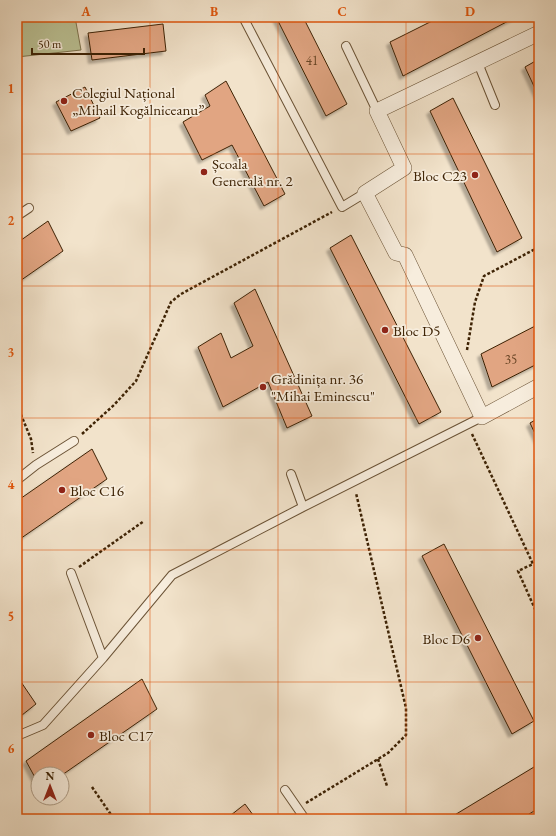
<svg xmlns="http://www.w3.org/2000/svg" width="556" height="836" viewBox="0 0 556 836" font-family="'EB Garamond',serif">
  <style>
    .green { fill: #bcc396; stroke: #7d734e }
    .building { fill: #e1a582; stroke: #3e2305; filter: url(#shadow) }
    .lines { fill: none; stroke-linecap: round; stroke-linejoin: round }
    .lane-casing { stroke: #6b5336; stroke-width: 10 }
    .street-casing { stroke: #6b5336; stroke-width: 16 }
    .path { stroke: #3e2305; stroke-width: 2.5; stroke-dasharray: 3 2; stroke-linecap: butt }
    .lane { stroke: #f7eddd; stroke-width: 8 }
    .street { stroke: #f7eddd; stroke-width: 15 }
    .grid { fill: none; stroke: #e0560c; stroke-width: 1; stroke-opacity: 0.55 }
    .poi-dot { fill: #8f2418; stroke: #f7eddd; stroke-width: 1.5 }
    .labels { text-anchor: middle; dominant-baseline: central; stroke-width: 3.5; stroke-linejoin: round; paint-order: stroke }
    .number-label { font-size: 13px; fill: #674424 }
    .poi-label { font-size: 15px; fill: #3e2305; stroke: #f7eddd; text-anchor: start }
    .neatline { fill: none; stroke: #e0560c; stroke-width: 1.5 }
    .grid-label { font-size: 13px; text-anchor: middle; font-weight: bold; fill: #e0560c }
  </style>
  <defs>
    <filter id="shadow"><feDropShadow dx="-3.5" dy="3.5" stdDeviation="1" flood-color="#0004"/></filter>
  </defs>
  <rect width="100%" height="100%" fill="#f2e3cb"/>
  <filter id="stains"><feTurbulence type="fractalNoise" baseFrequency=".005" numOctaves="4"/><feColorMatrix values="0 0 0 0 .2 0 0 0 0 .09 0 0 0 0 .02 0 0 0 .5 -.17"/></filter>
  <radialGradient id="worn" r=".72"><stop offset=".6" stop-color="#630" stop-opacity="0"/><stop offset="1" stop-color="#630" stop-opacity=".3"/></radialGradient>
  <path class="green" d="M17,17H75L81,50L17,57Z"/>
  <path class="building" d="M276,17H303L347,104L326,116Z
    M440,17H516L403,76L390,42Z
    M163,24L166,51L92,60L88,33Z
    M539,59V97L525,67Z
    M226,81L285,194L264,206L232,145L202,160L183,122L210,106L205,95Z
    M85,87L100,118L71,131L56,102Z
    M453,98L522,238L497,252L430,111Z
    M48,221L63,251L17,283V243Z
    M351,235L441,412L419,424L330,248Z
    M255,289L312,416L287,428L268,382L223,407L198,347L221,333L231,358L253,346L234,303Z
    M539,324V363L492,387L481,354Z
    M539,418V442L530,423Z
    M92,449L107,479L17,541V501Z
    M444,544L534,721L512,734L422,556Z
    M17,676L36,704L17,719Z
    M142,679L157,709L62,775L38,774V783L26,761Z
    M539,764V808L521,819H448Z
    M245,804L256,819H226Z"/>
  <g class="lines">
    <g class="lane-casing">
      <path id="lane" d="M243,17L342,207L365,193
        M346,46L377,111
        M478,63L495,105
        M17,216L29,208
        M291,474L303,507L482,417
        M17,480L36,465L74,441
        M103,658L172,575L303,507
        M17,736L43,725L103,658L71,573
        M285,790L305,819"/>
    </g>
    <g class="street-casing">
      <path id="street" d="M539,33L377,111L404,168L365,193L396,253L405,255L482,417L539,386"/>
    </g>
    <path class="path" d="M467,350L475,302L484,276L539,247
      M17,405L31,439L33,453
      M82,434L114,405L136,381L171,302L181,294L332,212
      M472,434L533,564L518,571L539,618
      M79,567L144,521
      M378,759L387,786
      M92,787L114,819
      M306,803L388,753L406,735V708L356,493"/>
    <use href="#lane" class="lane"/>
    <use href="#street" class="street"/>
  </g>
  <path class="grid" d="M150,17V819M278,17V819M406,17V819M17,154H539M17,286H539M17,418H539M17,550H539M17,682H539"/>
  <g class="poi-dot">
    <circle cx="64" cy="101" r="4"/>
    <circle cx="204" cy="172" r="4"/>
    <circle cx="475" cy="175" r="4"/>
    <circle cx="385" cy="330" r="4"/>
    <circle cx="263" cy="387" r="4"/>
    <circle cx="62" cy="490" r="4"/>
    <circle cx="478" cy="638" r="4"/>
    <circle cx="91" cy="735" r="4"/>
  </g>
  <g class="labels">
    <g class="number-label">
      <text x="312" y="60">41</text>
      <text x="511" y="359">35</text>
    </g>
    <g class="poi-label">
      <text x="72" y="92">Colegiul Național<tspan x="72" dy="17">„Mihail Kogălniceanu”</tspan></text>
      <text x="212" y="163">Școala<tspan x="212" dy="17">Generală nr. 2</tspan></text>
      <text x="467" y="175" text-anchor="end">Bloc C23</text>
      <text x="393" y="330">Bloc D5</text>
      <text x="271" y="378">Grădinița nr. 36<tspan x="271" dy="17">"Mihai Eminescu"</tspan></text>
      <text x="70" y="490">Bloc C16</text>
      <text x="470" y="638" text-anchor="end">Bloc D6</text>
      <text x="99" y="735">Bloc C17</text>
    </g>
  </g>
  <rect width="556" height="836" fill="none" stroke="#f2e3cb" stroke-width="44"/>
  <g transform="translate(50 786)"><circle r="19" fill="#f7eddd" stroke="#ad9c87"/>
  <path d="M0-3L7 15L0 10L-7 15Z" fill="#8f2418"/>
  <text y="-6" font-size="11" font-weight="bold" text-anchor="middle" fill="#3e2305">N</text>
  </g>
  <path d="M32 48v6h112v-6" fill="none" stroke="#3e2305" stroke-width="2"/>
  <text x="38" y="48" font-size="12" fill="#3e2305" stroke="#f7eddd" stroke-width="3" paint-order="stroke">50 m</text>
  <rect x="22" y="22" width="512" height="792" class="neatline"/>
  <g class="grid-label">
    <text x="86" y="16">A</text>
    <text x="214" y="16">B</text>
    <text x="342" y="16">C</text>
    <text x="470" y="16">D</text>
    <text x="11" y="93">1</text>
    <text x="11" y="225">2</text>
    <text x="11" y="357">3</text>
    <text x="11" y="489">4</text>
    <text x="11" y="621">5</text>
    <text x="11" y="753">6</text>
  </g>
  <rect width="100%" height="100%" filter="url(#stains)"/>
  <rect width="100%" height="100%" fill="url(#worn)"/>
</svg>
